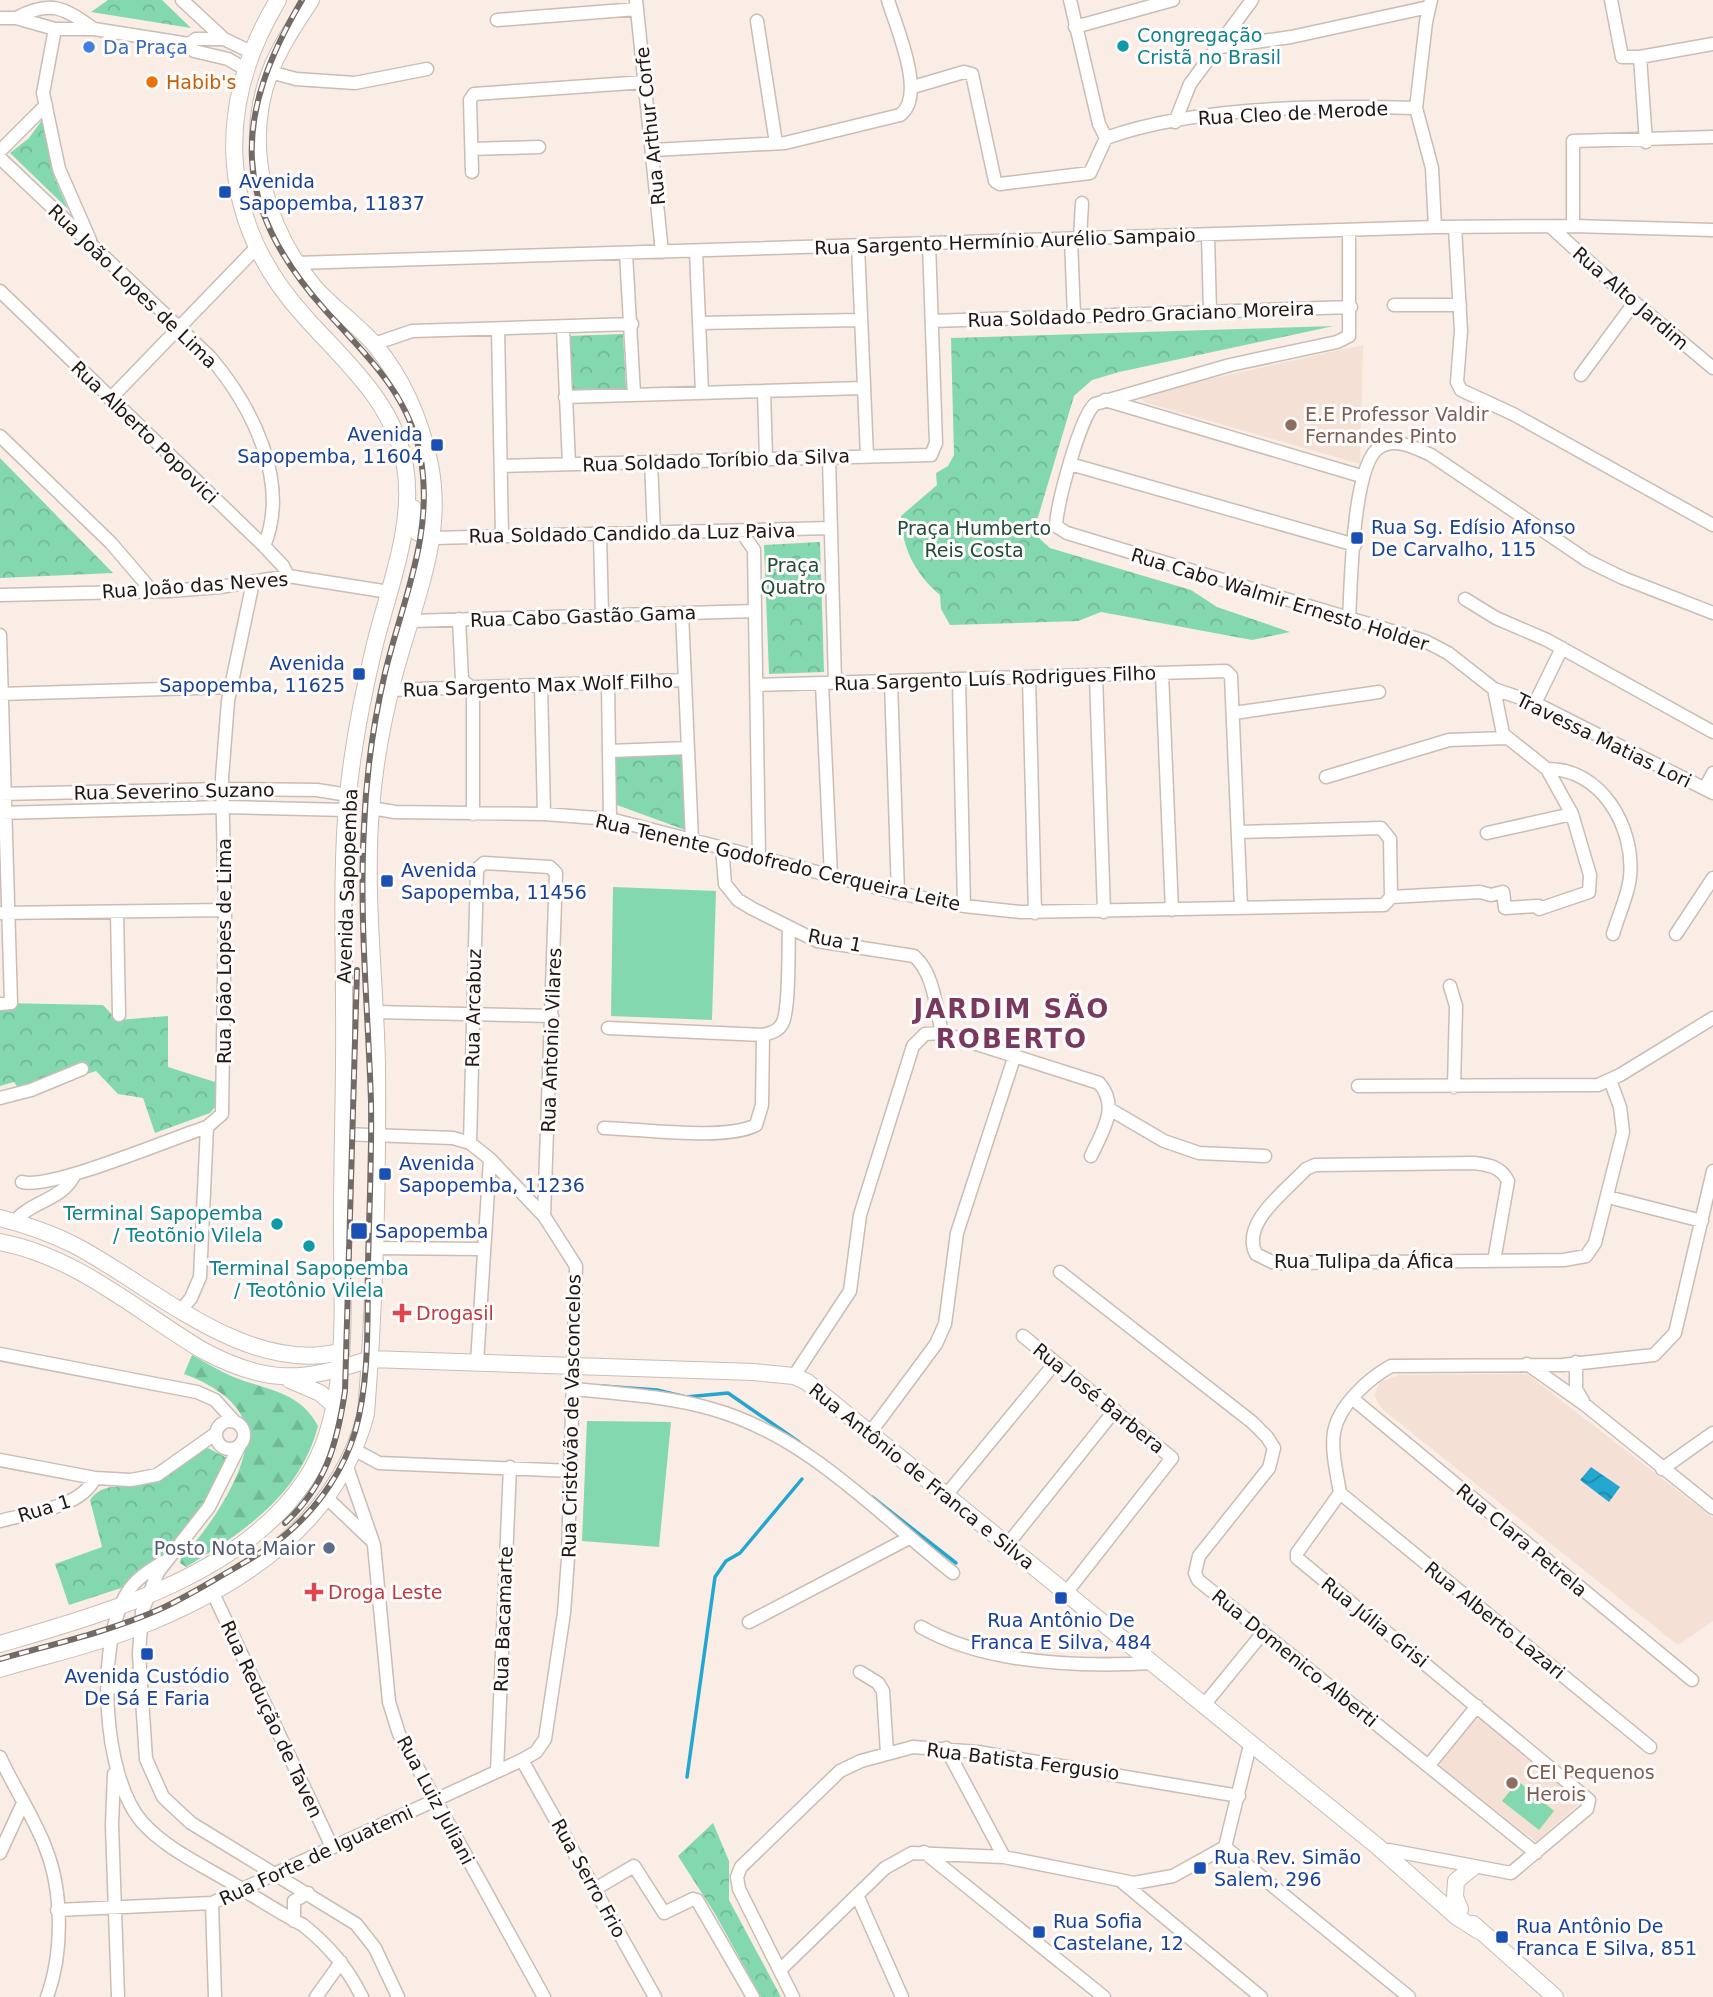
<svg xmlns="http://www.w3.org/2000/svg" width="1713" height="1997" viewBox="0 0 1713 1997" font-family="'DejaVu Sans',sans-serif">
  <style>
    .built { fill: #f4e0d4 }
    .green { fill: #84d8af }
    .forest { fill: url(#forest-firs) }
    .park { fill: url(#park-crowns) }
    .water { fill: url(#water-waves) }
    .lines { fill: none; stroke-linecap: round; stroke-linejoin: round }
    .stream { stroke: #23a7d1; stroke-width: 3.5 }
    .minor-casing { stroke: #c9bdb5; stroke-width: 15 }
    .major-casing { stroke: #c9bdb5; stroke-width: 18 }
    .minor { stroke: #fff; stroke-width: 12 }
    .major { stroke: #fff; stroke-width: 16 }
    .rail-casing { stroke: #726a65; stroke-width: 6 }
    .rail { stroke: #fffcfb; stroke-width: 3.5; stroke-dasharray: 10; stroke-linecap: butt }
    .culture-dot { fill: #0f9aa8; stroke: #fffcfb; stroke-width: 2.5 }
    .shop-dot { fill: #3f7fe0; stroke: #fffcfb; stroke-width: 2.5 }
    .food-dot { fill: #e8710a; stroke: #fffcfb; stroke-width: 2.5 }
    .transit-dot { fill: #1a4fb4; stroke: #fffcfb; stroke-width: 2.5 }
    .education-dot { fill: #8d6e63; stroke: #fffcfb; stroke-width: 2.5 }
    .health-dot { fill: #e0444e; stroke: #fffcfb; stroke-width: 2.5 }
    .service-dot { fill: #5c6f8a; stroke: #fffcfb; stroke-width: 2.5 }
    .labels { text-anchor: middle; dominant-baseline: central; stroke-width: 6; stroke-linejoin: round; paint-order: stroke }
    .culture-label { font-size: 19px; fill: #0d838f; stroke: #fffcfb; text-anchor: start }
    .shop-label { font-size: 19px; fill: #366cbe; stroke: #fffcfb; text-anchor: start }
    .food-label { font-size: 19px; fill: #c56008; stroke: #fffcfb; text-anchor: start }
    .street-label { font-size: 19px; fill: #1e1916; stroke: #fffcfb }
    .transit-label { font-size: 19px; fill: #164399; stroke: #fffcfb; text-anchor: start }
    .education-label { font-size: 19px; fill: #785e54; stroke: #fffcfb; text-anchor: start }
    .park-label { font-size: 19px; fill: #1f4b37; stroke: #fffcfb }
    .health-label { font-size: 19px; fill: #be3a42; stroke: #fffcfb; text-anchor: start }
    .service-label { font-size: 19px; fill: #4e5e75; stroke: #fffcfb; text-anchor: end }
    .district-label { font-size: 26px; font-weight: bold; letter-spacing: 2px; fill: #79395e; stroke: #fffcfb }
  </style>
  <defs>
    <pattern id="forest-firs" width="22" height="20" patternUnits="userSpaceOnUse" patternTransform="scale(1.75)"><rect width="22" height="20" fill="#84d8af"/><path d="M5 1l3.5 6h-7zM16 11l3.5 6h-7z" fill="#72b996"/></pattern>
    <pattern id="park-crowns" width="20" height="18" patternUnits="userSpaceOnUse" patternTransform="scale(1.75)"><rect width="20" height="18" fill="#84d8af"/><path d="M2 6a3 3 0 1 1 6 0M12 15a3 3 0 1 1 6 0" fill="none" stroke="#72b996"/></pattern>
    <pattern id="water-waves" width="16" height="10" patternUnits="userSpaceOnUse" patternTransform="scale(1.75)"><rect width="16" height="10" fill="#23a7d1"/><path d="M0 5q4-4 8 0t8 0" fill="none" stroke="#1e87a9"/></pattern>
  </defs>
  <rect width="100%" height="100%" fill="#f9ede5"/>
  <path class="built" d="M1363,345L1360,464L1147,403L1140,398L1142,394Z
    M1527,1374L1713,1518V1621L1678,1645L1382,1409L1374,1395L1380,1382L1399,1375Z
    M1480,1719L1580,1797L1582,1801L1536,1842L1441,1767L1440,1762L1473,1720Z"/>
  <path class="green" d="M613,887L716,891L712,1020L611,1016Z
    M587,1421L671,1422L659,1547L582,1541Z
    M1518,1781L1554,1811L1539,1830L1502,1801Z"/>
  <path class="forest" d="M192,1355C205,1362 218,1370 231,1376C265,1390 299,1390 318,1426C300,1495 244,1532 186,1567L180,1563L181,1557C207,1533 252,1466 246,1429C242,1401 207,1382 184,1374Z"/>
  <path class="park" d="M108,0H162L191,28L91,12Z
    M42,120L55,179L68,209L10,153L29,138Z
    M1334,326L1119,372L1092,380L1074,396L1036,524L1040,539L1050,548L1191,590L1217,607L1290,632L1252,640L1101,612L1078,621L950,625L941,609L940,595C915,574 902,548 901,516L937,485L936,473L948,466L954,455L951,338Z
    M623,334L626,388L570,391L568,336Z
    M0,458L113,573L0,578Z
    M820,542L824,672L769,674L764,545Z
    M686,754L688,831L617,805L615,756Z
    M0,1003L103,1005L117,1020L168,1016V1067L218,1083L216,1106L210,1113L155,1133L143,1098L118,1094L96,1071L23,1095L14,1082L0,1086Z
    M204,1446L227,1458L207,1504L155,1577L69,1605L55,1564L102,1547L90,1500C104,1481 120,1489 141,1485C164,1481 185,1460 204,1446Z
    M713,1823L729,1861V1900L781,1997H761L714,1912L678,1856Z"/>
  <path class="water" d="M1591,1467L1620,1487L1609,1502L1580,1480Z"/>
  <g class="lines">
    <path class="stream" d="M602,1386L657,1390L686,1397L728,1393L799,1442
      M872,1497L956,1563
      M687,1777L715,1577L726,1561L740,1553L802,1479"/>
    <g class="minor-casing">
      <path id="minor" d="M182,0L224,39L251,52
        M636,0L662,252
        M1070,0L1099,124L1106,138C1194,106 1323,105 1416,108
        M1431,0L1426,22L1416,108L1432,168L1435,227
        M1611,0L1622,57H1640L1713,44
        M0,18H16L55,29H94L189,44L196,39H224
        M16,18C51,0 63,7 94,29
        M497,20L637,9
        M757,21L776,143
        M1075,27L1173,0
        M55,29L43,93L59,169L90,240
        M189,44L194,51L228,59L245,69
        M1220,47L1291,37L1429,7
        M1640,57L1646,142
        M270,72L296,79L355,83L427,69
        M913,87L964,72L972,74L995,181L1000,184L1090,173L1106,138
        M1175,122L1190,84L1252,0
        M472,149L539,147
        M653,150L785,143L900,115C927,96 896,27 888,0
        M0,151L46,105
        M0,158L210,357C251,405 291,482 264,546
        M472,172L470,100L474,94L645,82
        M1573,226V141L1713,137
        M1455,227L1461,331L1457,382L1461,390L1513,414L1713,525
        M1551,227L1621,291L1713,368
        M1349,230V336L1337,342L1230,365L1095,404C1080,416 1057,504 1056,526L1067,533L1425,641L1448,653L1494,689L1535,703L1713,793
        M1208,235L1210,312
        M1080,238L1082,203
        M1071,239L1074,316
        M858,246L867,456
        M696,251L702,392
        M626,253L634,394
        M296,263L1435,227L1573,226L1713,230
        M0,291L264,546L283,566L288,576
        M1394,305H1460
        M932,321L1351,307
        M700,323L860,320
        M563,328L569,464
        M498,329L502,537
        M374,344L412,331L632,324
        M1581,375L1634,303
        M764,391L766,458
        M565,397L863,388
        M110,399L256,248
        M1105,400L1361,476
        M0,436L111,543L152,591
        M829,457L835,683
        M651,461L654,533
        M1070,464L1355,545
        M501,466L931,455L936,443L929,244
        M741,531L754,550L759,857
        M600,534L602,615
        M433,538L831,528
        M0,595L169,591L220,587L288,576L389,592
        M1465,599L1496,618L1547,640L1713,732
        M682,613L692,840
        M459,619L462,680L473,689V814
        M1349,620C1351,586 1352,463 1380,447C1395,437 1416,448 1431,455L1588,561L1623,578L1713,613
        M411,621L755,611
        M0,635L11,1003L0,1004
        M1162,673L1172,910
        M1096,676L1104,912
        M1029,678L1035,913
        M959,680L964,906
        M891,682L898,893
        M608,683L610,819
        M822,684L831,876
        M757,685L1226,671L1231,676L1241,907
        M541,686L544,814
        M391,690L685,680
        M0,694L230,687
        M1535,703L1562,648
        M1234,713L1379,692
        M610,751L688,748
        M1547,769C1601,768 1635,827 1630,877C1628,896 1618,916 1613,934
        M1326,777L1449,740L1506,738
        M1705,788L1713,773
        M0,794L223,789L317,790L348,795
        M371,808L395,812L544,814L610,819L898,893L964,906L1021,912L1384,905L1391,897
        M0,813L223,807L347,810
        M1240,832L1381,828L1390,839L1391,897
        M1487,833L1572,814
        M722,847L725,884L738,900L753,909L817,941L914,956C934,973 936,1008 942,1033
        M1391,897L1480,892L1491,895L1503,892L1505,908L1538,906L1539,909L1589,892L1590,875L1572,814L1547,769L1503,734L1494,689
        M117,912L119,1015
        M0,913L225,910
        M1676,934L1713,878
        M1450,986L1456,1006L1454,1087
        M374,1012L552,1016
        M608,1028L763,1035C771,1033 778,1031 782,1024C790,1011 788,947 789,929
        M1358,1086L1598,1085L1620,1075L1713,1018
        M0,1098L31,1090L82,1069
        M1111,1110L1164,1141L1199,1153L1265,1156
        M604,1128C642,1129 725,1141 756,1125L762,1105L763,1035
        M470,1143L477,869L484,863L550,867L556,873L544,1216
        M22,1182C51,1190 172,1138 207,1127L222,1114L225,910L222,778L228,701L253,582
        M1608,1197L1702,1221
        M14,1222C32,1200 62,1201 75,1174
        M373,1248L483,1249
        M1494,1261L1508,1181C1501,1167 1490,1165 1474,1163L1315,1165L1306,1169C1287,1190 1240,1223 1256,1254L1272,1262L1282,1263L1564,1260L1586,1256L1595,1243L1623,1132L1620,1107L1610,1080
        M1060,1272L1252,1422L1267,1437L1274,1448L1269,1468L1199,1556L1195,1573L1198,1580L1536,1853
        M181,1310L191,1298L200,1277L207,1127
        M1023,1336L1172,1458L1066,1593
        M0,1354L197,1392L215,1400L234,1421
        M1576,1362V1389L1583,1401
        M477,1363L490,1159
        M1527,1364L1584,1404L1713,1508
        M794,1376L850,1291L860,1215L913,1046L925,1034L942,1033L1099,1083C1120,1107 1102,1132 1091,1156
        M574,1389C620,1394 668,1396 712,1409C808,1436 877,1513 953,1573
        M1353,1399L1692,1680
        M216 1435a14 14 0 1 1 28 0a14 14 0 1 1-28 0Z
        M870,1433L936,1344L945,1324L957,1233L1014,1058
        M240,1445L209,1507L158,1572L142,1612L139,1654L146,1759L163,1797L191,1823L356,1924L375,1948L398,1997
        M355,1450L379,1463L572,1471
        M0,1460L95,1478
        M347,1467L374,1545L389,1702L399,1734L544,1997
        M1662,1469L1713,1433
        M1340,1493L1650,1747
        M947,1494L1055,1363
        M328,1499L370,1539
        M0,1521C29,1513 81,1508 95,1478L131,1480L157,1475L215,1434
        M1007,1545L1115,1410
        M163,1562C150,1570 135,1579 127,1593C96,1644 102,1776 142,1822C165,1848 200,1864 230,1882C254,1896 278,1912 303,1925C329,1946 347,1967 362,1997
        M212,1591L332,1847
        M749,1622L909,1538
        M921,1627C985,1664 1082,1667 1154,1663
        M860,1672L878,1683L883,1691L887,1753
        M109,1689L125,1684L141,1686
        M1204,1705L1262,1634
        M946,1748L1004,1857
        M0,1757C14,1788 34,1817 46,1849C63,1892 63,1954 47,1997
        M522,1760L655,1997
        M1429,1765L1477,1706
        M497,1771L510,1467
        M114,1774L112,1825L118,1997
        M1225,1847L1409,1997
        M924,1852L1104,1997
        M0,1853L23,1803
        M1385,1855L1389,1850L1511,1873L1587,1809L1589,1800L1297,1558V1553L1340,1493C1337,1474 1331,1451 1334,1432C1339,1405 1368,1379 1391,1366L1563,1365L1654,1355L1675,1333L1713,1171
        M1122,1882L1261,1997
        M595,1889L634,1866L664,1913L693,1899L697,1900L753,1997
        M857,1895L902,1997
        M212,1903L215,1997
        M57,1910L212,1903L522,1760L536,1752L545,1739L564,1613L568,1558L576,1266L544,1216L490,1159L470,1143L453,1138L342,1134
        M294,1921V1901L308,1893
        M780,1970L885,1868L912,1853L1004,1857L1134,1883L1173,1876L1225,1847L1250,1745
        M316,1997L341,1962
        M793,1997L739,1889L737,1877L741,1867L840,1771L861,1761L913,1747L978,1752L1239,1796"/>
    </g>
    <g class="major-casing">
      <path id="major" d="M413,508L417,532L433,538
        M0,1218C27,1225 51,1233 76,1246C152,1286 247,1375 339,1352
        M0,1242C76,1256 137,1311 202,1350C267,1385 302,1382 370,1359L753,1372L794,1376L807,1382L1377,1846L1457,1917L1479,1931
        M290,1380L320,1393L335,1406
        M0,1644C105,1613 242,1576 306,1479C353,1409 341,1299 342,1217C342,1147 345,1076 344,1006C344,936 341,865 348,795C353,744 363,694 375,644C389,587 415,525 405,466C394,402 346,363 305,317C219,223 213,108 278,0
        M0,1669C46,1655 94,1645 138,1627C239,1587 337,1525 366,1414C375,1298 378,1179 377,1063C375,978 364,893 371,809C374,765 383,719 394,676C412,606 445,539 430,465C421,421 404,380 375,345C357,324 333,308 315,288C265,228 242,146 270,72C280,46 296,23 311,0
        M1460,1909L1455,1897L1456,1881L1472,1868
        M1473,1924L1555,1997"/>
    </g>
    <use href="#minor" class="minor"/>
    <use href="#major" class="major"/>
    <g class="rail-casing">
      <path id="rail" d="M285,1523C326,1485 337,1444 345,1391L357,970
        M0,1659C53,1644 108,1632 158,1610C185,1598 210,1582 235,1568C255,1556 275,1545 292,1529C320,1504 344,1469 355,1432C370,1380 367,1321 368,1267C369,1212 372,1156 371,1101C368,1010 359,919 364,828C366,776 373,724 385,673C403,598 435,533 420,454C408,393 365,354 325,310C231,204 232,119 302,0"/>
    </g>
    <use href="#rail" class="rail"/>
  </g>
  <g class="culture-dot">
    <circle cx="1123" cy="46" r="7"/>
    <circle cx="277" cy="1224" r="7"/>
    <circle cx="309" cy="1246" r="7"/>
  </g>
  <circle class="shop-dot" cx="89" cy="47" r="7"/>
  <circle class="food-dot" cx="152" cy="82" r="7"/>
  <g class="transit-dot">
    <rect x="218" y="185" width="14" height="14" rx="3.5"/>
    <rect x="430" y="438" width="14" height="14" rx="3.5"/>
    <rect x="1350" y="531" width="14" height="14" rx="3.5"/>
    <rect x="352" y="667" width="14" height="14" rx="3.5"/>
    <rect x="380" y="874" width="14" height="14" rx="3.5"/>
    <rect x="378" y="1167" width="14" height="14" rx="3.5"/>
    <rect x="350" y="1222" width="18" height="18" rx="3.5"/>
    <rect x="1054" y="1591" width="14" height="14" rx="3.5"/>
    <rect x="140" y="1647" width="14" height="14" rx="3.5"/>
    <rect x="1193" y="1861" width="14" height="14" rx="3.5"/>
    <rect x="1032" y="1925" width="14" height="14" rx="3.5"/>
    <rect x="1495" y="1930" width="14" height="14" rx="3.5"/>
  </g>
  <g class="education-dot">
    <circle cx="1291" cy="425" r="7"/>
    <circle cx="1512" cy="1783" r="7"/>
  </g>
  <g class="health-dot">
    <path d="M398.5 1302.5h7v7h7v7h-7v7h-7v-7h-7v-7h7z"/>
    <path d="M310.5 1581.5h7v7h7v7h-7v7h-7v-7h-7v-7h7z"/>
  </g>
  <circle class="service-dot" cx="329" cy="1548" r="7"/>
  <g class="labels">
    <g class="culture-label">
      <text x="1137" y="35">Congregação<tspan x="1137" dy="22">Cristã no Brasil</tspan></text>
      <text x="263" y="1213" text-anchor="end">Terminal Sapopemba<tspan x="263" dy="22">/ Teotõnio Vilela</tspan></text>
      <text x="309" y="1268" text-anchor="middle">Terminal Sapopemba<tspan x="309" dy="22">/ Teotônio Vilela</tspan></text>
    </g>
    <g class="shop-label">
      <text x="103" y="47">Da Praça</text>
    </g>
    <g class="food-label">
      <text x="166" y="82">Habib's</text>
    </g>
    <g class="street-label">
      <text transform="translate(1293 113) rotate(-3)">Rua Cleo de Merode</text>
      <text transform="translate(650 126) rotate(-96)">Rua Arthur Corfe</text>
      <text transform="translate(1005 241) rotate(-2)">Rua Sargento Hermínio Aurélio Sampaio</text>
      <text transform="translate(133 286) rotate(44)">Rua João Lopes de Lima</text>
      <text transform="translate(1631 298) rotate(41)">Rua Alto Jardim</text>
      <text transform="translate(1141 314) rotate(-2)">Rua Soldado Pedro Graciano Moreira</text>
      <text transform="translate(145 432) rotate(44)">Rua Alberto Popovici</text>
      <text transform="translate(716 460) rotate(-2)">Rua Soldado Toríbio da Silva</text>
      <text transform="translate(632 533) rotate(-1)">Rua Soldado Candido da Luz Paiva</text>
      <text transform="translate(195 585) rotate(-4)">Rua João das Neves</text>
      <text transform="translate(1280 599) rotate(17)">Rua Cabo Walmir Ernesto Holder</text>
      <text transform="translate(583 616) rotate(-2)">Rua Cabo Gastão Gama</text>
      <text transform="translate(995 678) rotate(-2)">Rua Sargento Luís Rodrigues Filho</text>
      <text transform="translate(538 685) rotate(-2)">Rua Sargento Max Wolf Filho</text>
      <text transform="translate(1604 740) rotate(26)">Travessa Matias Lori</text>
      <text transform="translate(174 791) rotate(-1)">Rua Severino Suzano</text>
      <text transform="translate(778 862) rotate(13)">Rua Tenente Godofredo Cerqueira Leite</text>
      <text transform="translate(347 886) rotate(-88)">Avenida Sapopemba</text>
      <text transform="translate(835 940) rotate(11)">Rua 1</text>
      <text transform="translate(224 951) rotate(-90)">Rua João Lopes de Lima</text>
      <text transform="translate(473 1008) rotate(-89)">Rua Arcabuz</text>
      <text transform="translate(551 1040) rotate(-88)">Rua Antonio Vilares</text>
      <text x="1364" y="1261">Rua Tulipa da Áfica</text>
      <text transform="translate(1099 1398) rotate(39)">Rua José Barbera</text>
      <text transform="translate(571 1416) rotate(-89)">Rua Cristóvão de Vasconcelos</text>
      <text transform="translate(922 1476) rotate(39)">Rua Antônio de Franca e Silva</text>
      <text transform="translate(44 1508) rotate(-17)">Rua 1</text>
      <text transform="translate(1522 1540) rotate(40)">Rua Clara Petrela</text>
      <text transform="translate(503 1619) rotate(-88)">Rua Bacamarte</text>
      <text transform="translate(1495 1620) rotate(39)">Rua Alberto Lazari</text>
      <text transform="translate(1375 1622) rotate(39)">Rua Júlia Grisi</text>
      <text transform="translate(1295 1658) rotate(39)">Rua Domenico Alberti</text>
      <text transform="translate(272 1719) rotate(65)">Rua Redução de Taven</text>
      <text transform="translate(1023 1761) rotate(7)">Rua Batista Fergusio</text>
      <text transform="translate(436 1800) rotate(62)">Rua Luiz Juliani</text>
      <text transform="translate(316 1855) rotate(-25)">Rua Forte de Iguatemi</text>
      <text transform="translate(589 1878) rotate(61)">Rua Serro Frio</text>
    </g>
    <g class="transit-label">
      <text x="239" y="181">Avenida<tspan x="239" dy="22">Sapopemba, 11837</tspan></text>
      <text x="423" y="434" text-anchor="end">Avenida<tspan x="423" dy="22">Sapopemba, 11604</tspan></text>
      <text x="1371" y="527">Rua Sg. Edísio Afonso<tspan x="1371" dy="22">De Carvalho, 115</tspan></text>
      <text x="345" y="663" text-anchor="end">Avenida<tspan x="345" dy="22">Sapopemba, 11625</tspan></text>
      <text x="401" y="870">Avenida<tspan x="401" dy="22">Sapopemba, 11456</tspan></text>
      <text x="399" y="1163">Avenida<tspan x="399" dy="22">Sapopemba, 11236</tspan></text>
      <text x="375" y="1231">Sapopemba</text>
      <text x="1061" y="1620" text-anchor="middle">Rua Antônio De<tspan x="1061" dy="22">Franca E Silva, 484</tspan></text>
      <text x="147" y="1676" text-anchor="middle">Avenida Custódio<tspan x="147" dy="22">De Sá E Faria</tspan></text>
      <text x="1214" y="1857">Rua Rev. Simão<tspan x="1214" dy="22">Salem, 296</tspan></text>
      <text x="1053" y="1921">Rua Sofia<tspan x="1053" dy="22">Castelane, 12</tspan></text>
      <text x="1516" y="1926">Rua Antônio De<tspan x="1516" dy="22">Franca E Silva, 851</tspan></text>
    </g>
    <g class="education-label">
      <text x="1305" y="414">E.E Professor Valdir<tspan x="1305" dy="22">Fernandes Pinto</tspan></text>
      <text x="1526" y="1772">CEI Pequenos<tspan x="1526" dy="22">Herois</tspan></text>
    </g>
    <g class="park-label">
      <text x="974" y="528">Praça Humberto<tspan x="974" dy="22">Reis Costa</tspan></text>
      <text x="793" y="565">Praça<tspan x="793" dy="22">Quatro</tspan></text>
    </g>
    <g class="health-label">
      <text x="416" y="1313">Drogasil</text>
      <text x="328" y="1592">Droga Leste</text>
    </g>
    <g class="service-label">
      <text x="315" y="1548">Posto Nota Maior</text>
    </g>
    <g class="district-label">
      <text x="1012" y="1009">JARDIM SÃO<tspan x="1012" dy="30">ROBERTO</tspan></text>
    </g>
  </g>
</svg>
